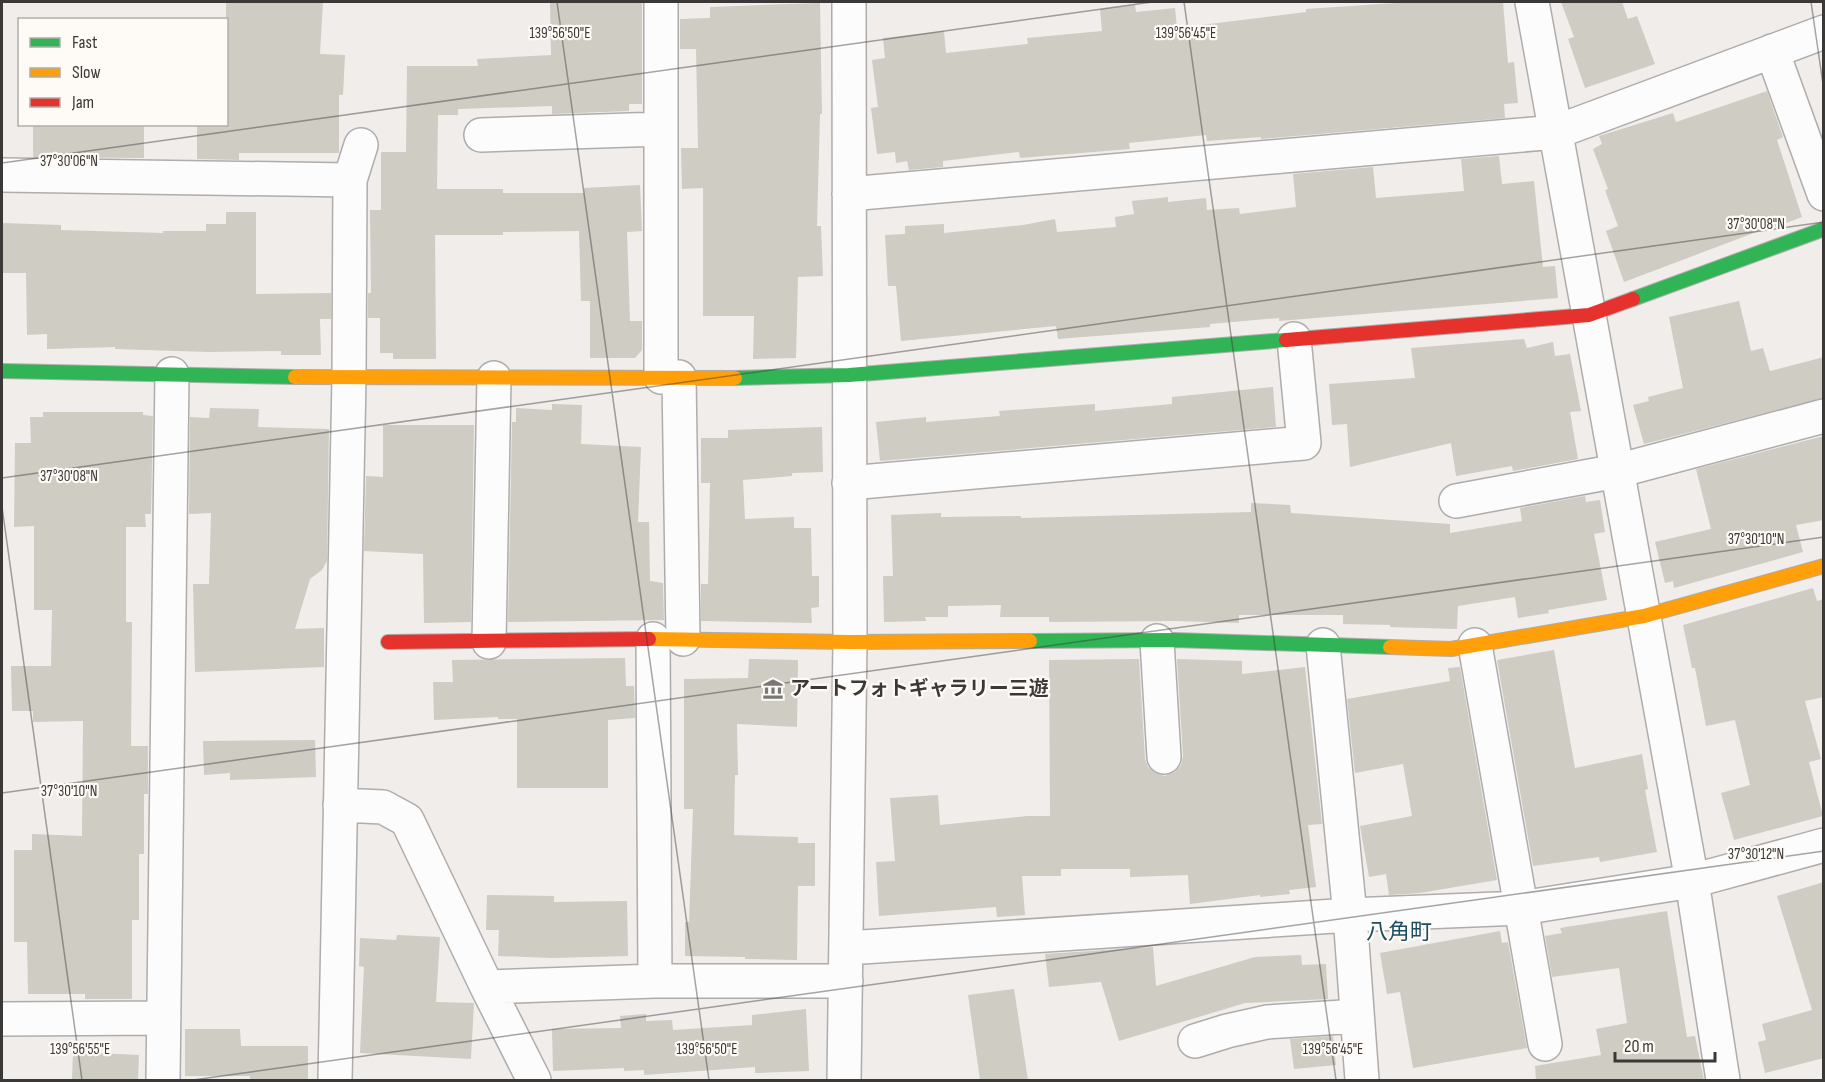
<svg xmlns="http://www.w3.org/2000/svg" width="1825" height="1082" viewBox="0 0 1825 1082" font-family="'Sofia Sans Condensed','Noto Sans JP',sans-serif">
  <style>
    .building { fill: #ceccc3 }
    .lines { fill: none; stroke-linecap: round; stroke-linejoin: round }
    .street-casing { stroke: #afadab; stroke-width: 36 }
    .fast-casing { stroke: #afadab; stroke-width: 16 }
    .slow-casing { stroke: #afadab; stroke-width: 16 }
    .jam-casing { stroke: #afadab; stroke-width: 16 }
    .street { stroke: #fdfcfc; stroke-width: 33 }
    .fast { stroke: #30b455; stroke-width: 14 }
    .slow { stroke: #ff9f0a; stroke-width: 14 }
    .jam { stroke: #e5322d; stroke-width: 14 }
    .ticks { fill: none; stroke: #3a3937; stroke-width: 1.5; stroke-opacity: 0.45 }
    .labels { text-anchor: middle; dominant-baseline: central; stroke-width: 4.5; stroke-linejoin: round; paint-order: stroke }
    .poi-label { font-size: 20px; font-weight: bold; fill: #3a3937; stroke: #fefbf7; text-anchor: start }
    .quarter-label { font-size: 22px; fill: #1d4d60; stroke: #fefbf7 }
    .ticks-label { font-size: 15px; text-anchor: middle; fill: #3a3937; stroke: #fefbf7; stroke-width: 4.5; stroke-linejoin: round; paint-order: stroke }
  </style>
  <rect width="100%" height="100%" fill="#f0edeb"/>
  <path class="building" d="M226,2H323L320,54L345,55L343,95H339V153H239V160L197,159V124H226Z
    M642,2V104H629V111L552,114V106L458,109V115H438L437,189H503V193H584V188L640,185L642,231L627,232L630,321H642V350L635,358H590V301H581L579,231L503,232V235H435L436,359H393V353H380V318H368V293H371L370,210H381V152H406L407,66H478L477,59L551,55L550,3Z
    M1411,2H1503L1508,63L1514,62L1518,103L1504,104L1505,118L1261,139V137L1207,141L1206,135L1129,143L1130,149L1020,158L1019,152L943,161V167L909,170L907,161L896,163L895,152L877,154L871,108L878,107L872,60L885,58L883,38L944,31L946,53L1028,44L1027,38L1102,31L1100,9L1135,5L1136,12L1175,8L1177,28L1306,12V9Z
    M1561,2H1622L1628,19L1637,16L1655,64L1585,88L1568,39L1574,37Z
    M820,3L822,114H820L817,226H821L823,276L798,277L796,358L753,359L754,316H703V188L682,189L681,148H698L696,49H680V19L710,18V7Z
    M1767,91L1783,137L1777,140L1802,217L1775,227V225L1624,282L1606,231L1618,226L1605,190L1608,189L1593,149L1602,144L1599,136L1673,113L1676,122Z
    M33,124H144V158L33,157Z
    M1499,156L1502,184L1534,181L1543,267L1555,266L1558,298L1279,321V318L1210,324V327L1058,339L1056,326L901,341L896,286H888L885,235L905,234V226L944,224V233L1023,225L1055,219L1057,232L1116,227L1115,217L1134,214L1132,201L1168,197V202L1206,198L1207,210L1239,208L1240,214L1296,207L1293,174L1373,167L1376,198L1464,191L1461,159Z
    M226,212H256V294L331,293V319H320L321,355H281V351L208,352L115,349V347L47,349V334L27,335L26,273H2V223L61,225V230L163,233V231H206V224H226Z
    M1739,301L1751,351L1763,348L1770,371L1824,357V398L1644,444L1633,405L1649,401L1648,397L1683,388L1669,317Z
    M1524,339L1527,348L1553,342L1555,356L1570,354L1581,411L1570,412L1578,459L1513,471L1512,466L1456,476L1451,443L1350,467L1347,424L1332,425L1329,384L1415,378L1411,348Z
    M1273,387L1276,427L880,461L876,422L926,417V422L1000,416L999,411L1095,404V411L1172,404V397Z
    M552,404L582,405L581,444L641,447L638,522H649L650,581L663,583L664,620L508,622L512,422H516V408L552,410Z
    M210,408L259,409L258,427L329,429L327,561L322,570L310,579L295,629L324,628V667L195,672L193,584H209L211,513L189,514L190,417L209,418Z
    M43,412H143V415L153,416L151,514H145L146,527H126V622H132L131,746H148V794H144V854H139V920H132V999H85V994H28L27,942H14V850H32V834L82,836L83,721L33,722V711H12L11,666H51L52,610H34V526L14,527L15,443H31L30,417H43Z
    M383,425H474L471,622L424,623L423,554L364,551L366,476L383,477Z
    M822,427L823,472L792,473V476L743,480L745,519L794,517V528H811L812,576H819V607L811,608L812,623L701,621V584H708L710,483H701V438H728V430Z
    M1824,436V520L1796,525L1803,552L1674,588L1673,581L1665,583L1655,542L1711,529L1696,469Z
    M1585,496L1586,502L1600,500L1605,532L1594,534L1607,600L1548,610L1549,613L1518,618L1515,597L1458,606L1457,629L1390,627V625L1343,624V615H1239V623L1175,621L1049,622V617H1000L1001,605L948,606V617H925L926,621L884,622L883,576H893L891,515L941,513V517L1021,516V518L1251,512V503L1290,505L1291,513L1450,524V533L1522,521L1520,508Z
    M1813,588L1817,601L1824,599V697L1805,701L1821,759L1809,762L1823,816L1734,840L1721,793L1750,785L1735,720L1706,726L1695,668H1692L1683,625Z
    M1554,650L1575,768L1642,754L1648,789L1645,790L1657,852L1600,862L1599,857L1533,866L1497,660Z
    M625,658L626,686H634L635,718L608,720V788H517V719H498V717L434,720L433,682H453L452,660Z
    M749,659L798,660L797,727L737,724L738,775H735L734,835L798,837V843H815V886H798L797,960L745,959V957L685,956V922H689L693,809H684V679L748,678Z
    M1139,659L1145,759L1148,767L1155,773L1165,776L1175,772L1181,765L1183,756L1177,659L1242,661V674L1305,667L1322,824L1308,825L1316,887L1289,890L1290,894L1260,897V895L1190,904L1188,875L1130,877V869H1061V876H1022L1025,915L997,917L996,907L879,916L876,862L895,861L890,798L938,795L940,825L1027,816H1050L1049,660Z
    M1460,667L1497,880L1420,893L1389,895L1386,874L1369,877L1360,826L1412,816L1403,764L1355,773L1347,699L1450,681L1448,668Z
    M315,740L316,777L230,780V773L204,775L203,741Z
    M1824,882V1058L1765,1073L1758,1042L1766,1040L1762,1024L1812,1010L1777,896Z
    M487,895L554,896V902L627,901L628,956L552,958L498,956L499,930H486Z
    M1667,911L1687,1037L1695,1036L1704,1080H1536L1535,1066L1601,1055L1596,1029L1627,1023L1619,968L1552,977L1545,936L1562,933L1560,928Z
    M1500,931L1502,943L1508,942L1527,1048L1413,1068L1400,992L1387,994L1380,953Z
    M397,935L440,937L436,1002L474,1003L471,1059L360,1053L364,967L359,966L360,938L396,940Z
    M1153,947L1156,986L1255,957L1301,955L1302,965L1326,964L1328,999L1245,1003L1119,1041L1101,982L1049,987L1045,954Z
    M1014,989L1028,1080H980L968,995Z
    M806,1009L809,1071L755,1073V1067L644,1075V1070L624,1071V1068L553,1071L552,1029L621,1028L620,1016L646,1014V1021L672,1020L673,1030L752,1025V1015Z
    M185,1029H240L241,1046H308V1080H250V1076H185Z
    M1333,1036L1336,1065L1294,1069L1290,1039Z
    M73,1052L139,1055L138,1080H72Z"/>
  <g class="lines">
    <g class="street-casing">
      <path id="street" d="M1532,2L1692,881L1723,1080
        M1772,51L1824,194
        M481,135L661,129
        M2,175L350,180
        M849,194L1556,132L1824,32
        M661,377V2
        M679,377L683,639
        M849,483L1304,443L1294,339
        M1456,501L1617,471L1824,416
        M653,639L655,981
        M1157,641L1164,757
        M489,642L494,378
        M1323,645L1350,915L1362,1080
        M1475,645L1545,1044
        M340,805L383,807L407,820L487,987L534,1080
        M847,948L1350,915L1521,908L1692,881L1824,845
        M487,987L655,981H846
        M2,1019L164,1018
        M1195,1041L1227,1031L1267,1022L1357,1016
        M163,1080L172,374
        M335,1080L349,378L350,180L361,145
        M844,1080L850,642L849,2"/>
    </g>
    <g class="fast-casing">
      <path id="fast" d="M1633,299L1824,229
        M2,371L295,377
        M735,378L849,375L1286,340
        M1030,641L1174,640L1390,647"/>
    </g>
    <g class="slow-casing">
      <path id="slow" d="M295,377L735,378
        M649,639L850,642L1030,641
        M1390,647L1451,649L1644,616L1824,566"/>
    </g>
    <g class="jam-casing">
      <path id="jam" d="M1286,340L1589,315L1633,299
        M388,642L649,639"/>
    </g>
    <use href="#street" class="street"/>
    <use href="#fast" class="fast"/>
    <use href="#slow" class="slow"/>
    <use href="#jam" class="jam"/>
  </g>
  <path class="ticks" d="M557,2L709,1080M1184,2L1336,1080M1811,2L1824,91M2,163L1152,2M2,478L1824,222M2,507L82,1080M2,793L1824,537M193,1080L1824,851"/>
  <defs>
    <g id="museum-bare" transform="scale(1.62)"><path d="M0-6L6-3V-2H-6V-3ZM-5-1h2V3h-2ZM-1-1h2V3h-2ZM3-1h2V3H3ZM-6 4H6V6H-6Z" fill="#7a7876" stroke="#fefbf7" stroke-width="2.5" paint-order="stroke"/></g>
  </defs>
  <g fill-rule="evenodd">
    <use href="#museum-bare" x="773" y="689"/>
  </g>
  <g class="labels">
    <g class="poi-label">
      <text x="790" y="689">アートフォトギャラリー三遊</text>
    </g>
    <g class="quarter-label">
      <text x="1399" y="932">八角町</text>
    </g>
  </g>
  <g class="ticks-label">
    <text x="560" y="38">139°56'50"E</text>
    <text x="1186" y="38">139°56'45"E</text>
    <text x="69" y="166">37°30'06"N</text>
    <text x="1756" y="229">37°30'08"N</text>
    <text x="69" y="481">37°30'08"N</text>
    <text x="1756" y="544">37°30'10"N</text>
    <text x="69" y="796">37°30'10"N</text>
    <text x="1756" y="859">37°30'12"N</text>
    <text x="80" y="1054">139°56'55"E</text>
    <text x="707" y="1054">139°56'50"E</text>
    <text x="1333" y="1054">139°56'45"E</text>
  </g>
  <rect width="1825" height="1082" fill="none" stroke="#3a3937" stroke-width="6"/>
  <rect x="18" y="18" width="210" height="108" fill="#fefbf7" stroke="#b0adaa" stroke-width="1.5"/>
  <rect x="30" y="38" width="30" height="9" fill="#30b455" stroke="#b0adaa" stroke-width="1.5"/>
  <text x="72" y="48" font-size="18" fill="#3a3937">Fast</text>
  <rect x="30" y="68" width="30" height="9" fill="#ff9f0a" stroke="#b0adaa" stroke-width="1.5"/>
  <text x="72" y="78" font-size="18" fill="#3a3937">Slow</text>
  <rect x="30" y="98" width="30" height="9" fill="#e5322d" stroke="#b0adaa" stroke-width="1.5"/>
  <text x="72" y="108" font-size="18" fill="#3a3937">Jam</text>
  <path d="M1615 1052v9h100v-9" fill="none" stroke="#3a3937" stroke-width="3"/>
  <text x="1624" y="1052" font-size="18" fill="#3a3937" stroke="#fefbf7" stroke-width="4.5" paint-order="stroke">20 m</text>
</svg>
